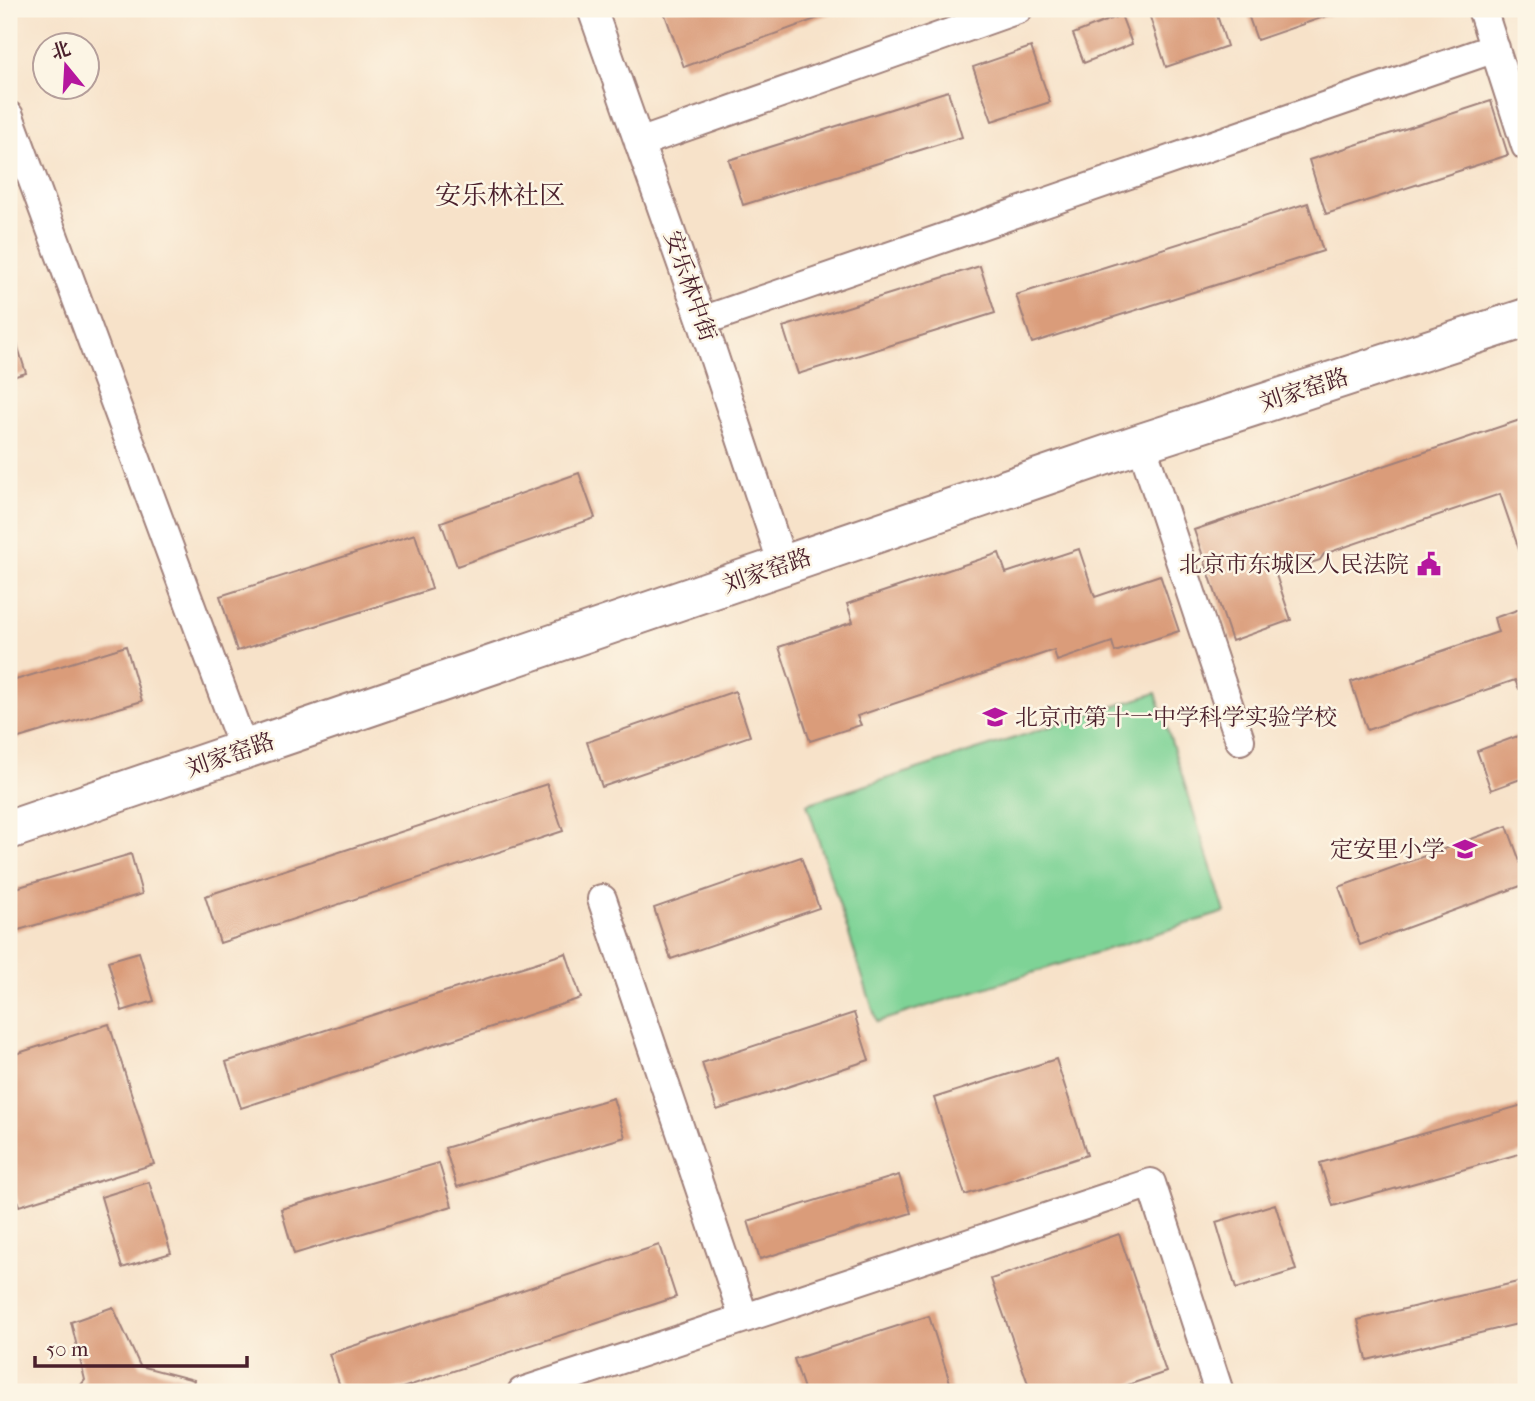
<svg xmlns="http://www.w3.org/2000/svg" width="1535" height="1401" viewBox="0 0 1535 1401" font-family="'IM FELL French Canon','Noto Serif SC',serif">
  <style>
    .green { fill: #7ed396; stroke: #647960; stroke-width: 2 }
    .building { fill: #da9c7a }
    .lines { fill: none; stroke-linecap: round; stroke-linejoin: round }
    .street-casing { stroke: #a0807a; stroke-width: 32 }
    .secondary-casing { stroke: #a0807a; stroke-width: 42 }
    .street { stroke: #fff; stroke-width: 28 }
    .secondary { stroke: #fff; stroke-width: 38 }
    .labels { text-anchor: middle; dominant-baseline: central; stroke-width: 5; stroke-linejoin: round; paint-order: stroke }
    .street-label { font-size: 23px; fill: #4a1f2b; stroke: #fcf5e5 }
    .poi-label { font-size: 23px; fill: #4a1f2b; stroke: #fcf5e5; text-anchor: end }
    .quarter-label { font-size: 26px; fill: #4a1f2b; stroke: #fcf5e5 }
  </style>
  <rect width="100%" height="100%" fill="#fcf5e5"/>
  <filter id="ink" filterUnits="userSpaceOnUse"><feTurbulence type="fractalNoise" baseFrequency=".0143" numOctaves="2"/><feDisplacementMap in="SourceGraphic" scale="14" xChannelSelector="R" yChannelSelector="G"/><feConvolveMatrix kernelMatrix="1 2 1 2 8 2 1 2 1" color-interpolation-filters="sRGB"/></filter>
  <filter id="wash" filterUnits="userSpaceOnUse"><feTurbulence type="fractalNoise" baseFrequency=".00686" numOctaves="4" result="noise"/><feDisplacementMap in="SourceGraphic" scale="28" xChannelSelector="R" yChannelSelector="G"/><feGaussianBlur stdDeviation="1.57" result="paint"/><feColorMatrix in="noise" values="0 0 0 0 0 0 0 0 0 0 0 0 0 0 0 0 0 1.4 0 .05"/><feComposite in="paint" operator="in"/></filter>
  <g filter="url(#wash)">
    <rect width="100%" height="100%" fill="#f7e2c9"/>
    <path class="green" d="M1156,693L1225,912L877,1022L807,804Z"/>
    <g id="blocks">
      <path class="building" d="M663,9H843L684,67Z
        M1165,9H1215L1227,46L1166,67L1149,14Z
        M1246,9H1347L1257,40Z
        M1121,15L1132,44L1084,63L1073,34Z
        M1031,47L1050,102L992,121L973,67Z
        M948,91L962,137L743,205L729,160Z
        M1491,101L1508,155L1326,214L1309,160Z
        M1308,203L1323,251L1032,343L1016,295Z
        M980,266L995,313L798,374L783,327Z
        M9,325H11L26,373L9,378Z
        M1526,418V570L1500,494L1324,554L1320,560L1299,567L1292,563L1274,569L1291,620L1232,641L1194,530Z
        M579,473L595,518L457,566L441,522Z
        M415,534L432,589L237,651L220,596Z
        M1079,549L1095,597L1160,575L1179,631L1115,652L1112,642L1057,661L1054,650L857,716L861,725L810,741L779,647L853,622L847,604L999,553L1006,573Z
        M1526,607V686L1519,689L1515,680L1367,730L1351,682L1498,632L1494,618Z
        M126,646L142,701L9,741V682Z
        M735,691L750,736L602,787L587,742Z
        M1526,733V777L1491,790L1477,751Z
        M547,784L563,831L220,943L205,896Z
        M1507,826L1526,878V884L1360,945L1339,887Z
        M131,854L142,894L15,931L9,909V890Z
        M801,857L819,908L671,959L654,908Z
        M139,952L154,1001L122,1011L108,961Z
        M566,953L581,998L241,1108L226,1062Z
        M854,1013L869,1060L717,1110L702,1063Z
        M109,1024L154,1164L19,1206L9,1174V1056Z
        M1056,1059L1087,1155L965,1195L934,1098Z
        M613,1098L625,1137L457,1187L445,1148Z
        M1526,1104V1152L1333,1206L1320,1163Z
        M439,1163L452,1206L294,1254L281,1209Z
        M899,1175L911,1213L760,1259L748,1221Z
        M149,1182L171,1253L122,1268L101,1197Z
        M1275,1204L1296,1270L1236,1289L1216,1222Z
        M1119,1234L1166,1372L1107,1392H1031L991,1279Z
        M659,1245L676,1297L390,1392H342L329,1354Z
        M1526,1280V1322L1367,1360L1358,1320Z
        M113,1307L140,1366L194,1380L191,1392H75L85,1380L71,1322Z
        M929,1316L953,1392H805L794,1359Z"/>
    </g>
  </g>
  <g filter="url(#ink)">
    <use href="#blocks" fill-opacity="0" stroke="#a0807a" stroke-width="2"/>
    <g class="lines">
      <g class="street-casing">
        <path id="street" d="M592,9L702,321L783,565
          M1482,9L1526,146
          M9,116L244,750
          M639,143L1018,9
          M702,321L1495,48
          M1141,443L1240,740
          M602,899L744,1318
          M522,1392L1151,1183L1219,1392"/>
      </g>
      <g class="secondary-casing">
        <path id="secondary" d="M9,830L1141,443L1526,318"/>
      </g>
      <use href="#street" class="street"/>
      <use href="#secondary" class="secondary"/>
    </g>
  </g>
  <defs>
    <g id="civic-bare" transform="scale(1.89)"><path d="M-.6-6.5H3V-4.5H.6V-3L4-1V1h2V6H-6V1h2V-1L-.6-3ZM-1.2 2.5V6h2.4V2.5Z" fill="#b5179e" stroke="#fcf5e5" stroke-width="2.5" paint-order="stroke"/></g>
    <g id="school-bare" transform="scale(1.89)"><path d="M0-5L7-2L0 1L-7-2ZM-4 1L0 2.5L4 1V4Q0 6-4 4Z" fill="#b5179e" stroke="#fcf5e5" stroke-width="2.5" paint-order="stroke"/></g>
  </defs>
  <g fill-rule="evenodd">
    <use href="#civic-bare" x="1429" y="564"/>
    <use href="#school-bare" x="995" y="717"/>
    <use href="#school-bare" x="1465" y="849"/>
  </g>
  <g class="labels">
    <g class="street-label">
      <text transform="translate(690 286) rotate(71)">安乐林中街</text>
      <text transform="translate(1304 390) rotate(-18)">刘家窑路</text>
      <text transform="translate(767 571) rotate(-19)">刘家窑路</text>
      <text transform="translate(230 755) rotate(-19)">刘家窑路</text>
    </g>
    <g class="poi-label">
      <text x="1409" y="564">北京市东城区人民法院</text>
      <text x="1015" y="717" text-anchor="start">北京市第十一中学科学实验学校</text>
      <text x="1445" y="849">定安里小学</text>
    </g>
    <g class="quarter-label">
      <text x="500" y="195">安乐林社区</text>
    </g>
  </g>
  <rect width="1535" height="1401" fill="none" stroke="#fcf5e5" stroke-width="35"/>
  <g transform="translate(66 66) rotate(342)"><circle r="33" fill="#fcf5e5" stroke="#b59f9b" stroke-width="2"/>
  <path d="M0-5L12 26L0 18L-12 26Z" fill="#b5179e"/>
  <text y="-10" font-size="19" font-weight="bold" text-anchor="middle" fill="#4a1f2b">北</text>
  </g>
  <path d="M35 1356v10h212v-10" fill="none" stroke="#4a1f2b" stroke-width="3.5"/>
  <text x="46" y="1356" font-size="21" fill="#4a1f2b" stroke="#fcf5e5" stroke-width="5" paint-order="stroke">50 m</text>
</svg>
